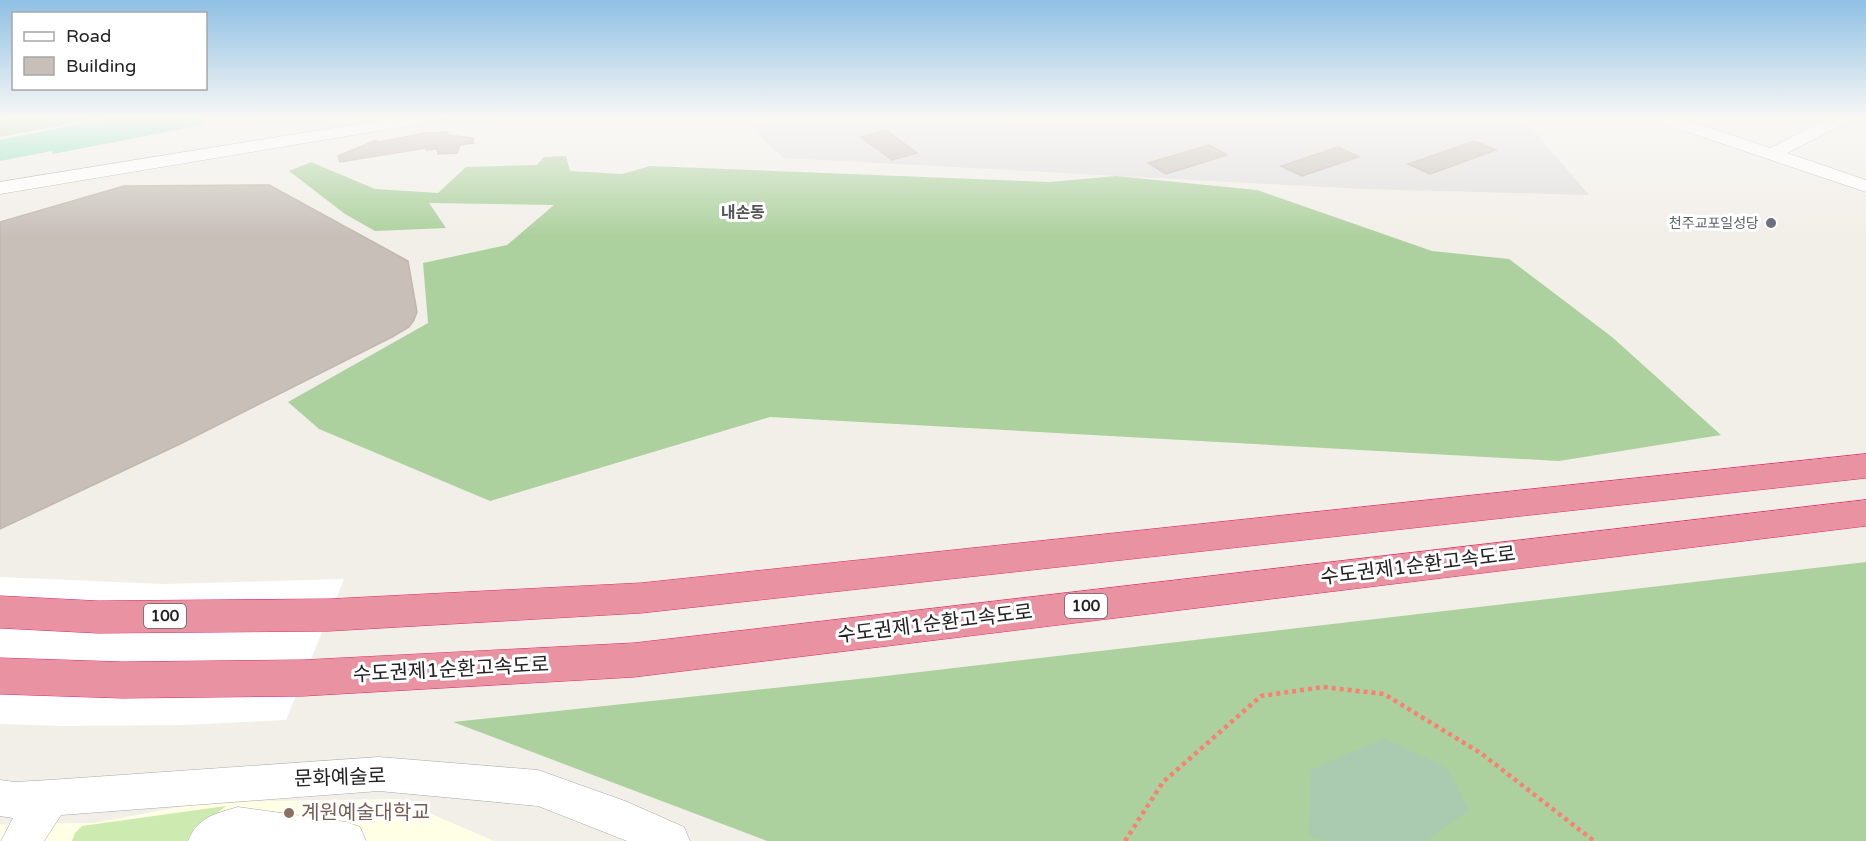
<svg xmlns="http://www.w3.org/2000/svg" width="1866" height="841" viewBox="0 0 1866 841" font-family="'Varela Round','Noto Sans KR',sans-serif">
  <style>
    .residential { fill: #e0dfdf }
    .education { fill: #ffffe5 }
    .grass { fill: #cdebb0 }
    .forest { fill: #add19e }
    .cemetery { fill: #aacbaf }
    .pitch { fill: #88e0be }
    .pier { fill: #fff }
    .building { fill: #c7bfb8; stroke: #c4b6ab; stroke-width: 1.5 }
    .lines { fill: none; stroke-linecap: round; stroke-linejoin: round }
    .minor-casing { stroke: #a9a9a9; stroke-width: 1 }
    .highway-casing { stroke: #dc2a67; stroke-width: 1 }
    .path-far1 { stroke: #fa8072; stroke-width: 3; stroke-dasharray: 2 2; stroke-linecap: butt }
    .path { stroke: #fa8072; stroke-width: 4.5; stroke-dasharray: 4 4; stroke-linecap: butt }
    .minor { fill: #fff; fill-rule: evenodd }
    .highway { fill: #e892a2; fill-rule: evenodd }
    .worship-dot { fill: #6b7280; stroke: #fff; stroke-width: 2 }
    .education-dot { fill: #8d6e63; stroke: #fff; stroke-width: 2 }
    .labels { text-anchor: middle; dominant-baseline: central; stroke-width: 6; stroke-linejoin: round; paint-order: stroke }
    .far-worship-label { font-size: 14px; fill: #5b616d; stroke: #fff; text-anchor: end }
    .shield { fill: #fff; stroke: #646464; stroke-width: 1.5 }
    .shield-label { font-size: 15px; font-weight: bold; fill: #222 }
    .far-quarter-label { font-size: 16px; font-weight: bold; fill: #555; stroke: #fff }
    .near-street-label { font-size: 20px; fill: #222; stroke: #fff }
    .near-education-label { font-size: 20px; fill: #785e54; stroke: #fff; text-anchor: start }
  </style>
  <rect width="100%" height="100%" fill="#f2efe9"/>
  <path class="residential" d="M743,119H1543L1529,125L1589,195L1363,189L783,158Z"/>
  <path class="education" d="M397,799L494,841H0V824L93,823L206,802Z"/>
  <path class="grass" d="M226,806L210,819L191,841H72L75,833L82,826Z"/>
  <path class="forest" d="M11,119H94L0,137V120Z
    M566,156L570,171L622,174L650,166L1050,182L1116,176L1257,190L1432,251L1509,259L1612,337L1721,435L1559,461L770,417L490,501L319,429L288,402L428,323L423,263L507,245L554,205L429,203L446,228L375,231L345,214L289,171L311,162L375,189L438,193L466,167L537,165L544,157Z
    M1866,562V841H767L453,722L877,677Z"/>
  <path class="cemetery" d="M1384,738L1447,768L1469,810L1426,841H1326L1309,836L1311,770Z"/>
  <path class="pitch" d="M104,119H200L202,125L53,154L52,151L0,161V140Z"/>
  <path class="pier" d="M0,577L164,584L344,579L286,720L184,725L64,726L0,724Z"/>
  <path class="building" d="M886,130L917,153L892,160L861,137Z
    M447,132V135L473,138L474,143L460,145L457,153L438,154L437,149L426,150V148L340,162L338,156L376,140L379,142L425,133Z
    M1474,141L1496,150L1430,174L1408,164Z
    M1209,145L1227,155L1166,174L1148,163Z
    M1338,147L1359,157L1302,176L1281,166Z
    M269,185L408,261L417,312L414,320L409,327L392,337L182,443L0,529V222L124,186Z"/>
  <g class="lines">
    <g class="minor-casing">
      <path id="minor" d="M389,119H428L425,123L419,124L0,194V182Z
        M1658,119H1683L1770,148L1827,119H1848L1846,123L1787,153L1866,180V192L1661,123Z
        M379,757L538,770L625,801L684,827L690,841H627L538,806L379,791L61,815L44,841H1L13,818L0,816V780L15,782L50,780Z
        M238,807L346,822L360,827L366,841H188C198,817 214,814 238,807Z"/>
    </g>
    <g class="highway-casing">
      <path id="highway" d="M1866,454V478L641,613L329,631L98,633L0,628V596L98,601L329,599L641,583Z
        M1866,500V526L634,677L303,696L122,698L0,694V658L122,662L303,660L634,643Z"/>
    </g>
    <path class="path-far1" d="M436,121L449,119"/>
    <path class="path" d="M1125,841L1163,782L1261,696L1323,687L1384,694L1482,754L1594,841"/>
    <use href="#minor" class="minor"/>
    <use href="#highway" class="highway"/>
  </g>
  <linearGradient id="sky" x2="0" y2="1"><stop stop-color="#8fc0e4"/><stop offset="0.5" stop-color="#f9f8f5"/><stop offset="1" stop-color="#f9f8f5" stop-opacity="0"/></linearGradient>
  <rect width="1866" height="236" fill="url(#sky)"/>
  <circle class="worship-dot" cx="1771" cy="223" r="6"/>
  <circle class="education-dot" cx="289" cy="813" r="6"/>
  <g class="labels">
    <g class="far-worship-label">
      <text x="1759" y="223">천주교포일성당</text>
    </g>
    <g class="shield">
      <rect x="1065" y="594" width="42" height="24" rx="4.5"/>
      <rect x="144" y="604" width="42" height="24" rx="4.5"/>
    </g>
    <g class="shield-label">
      <text x="1086" y="606">100</text>
      <text x="165" y="616">100</text>
    </g>
    <g class="far-quarter-label">
      <text x="743" y="213">내손동</text>
    </g>
    <g class="near-street-label">
      <text transform="translate(1418 566) rotate(-7)">수도권제1순환고속도로</text>
      <text transform="translate(935 624) rotate(-7)">수도권제1순환고속도로</text>
      <text transform="translate(451 670) rotate(-3)">수도권제1순환고속도로</text>
      <text transform="translate(340 778) rotate(-2)">문화예술로</text>
    </g>
    <g class="near-education-label">
      <text x="301" y="813">계원예술대학교</text>
    </g>
  </g>
  <rect x="12" y="12" width="195" height="78" fill="#ffffff" stroke="#a7a7a7" stroke-width="1.5"/>
  <rect x="24" y="32" width="30" height="9" fill="#ffffff" stroke="#a7a7a7" stroke-width="1.5"/>
  <text x="66" y="42" font-size="18" fill="#222222">Road</text>
  <rect x="24" y="57" width="30" height="18" fill="#c7bfb8" stroke="#a7a7a7" stroke-width="1.5"/>
  <text x="66" y="72" font-size="18" fill="#222222">Building</text>
</svg>
